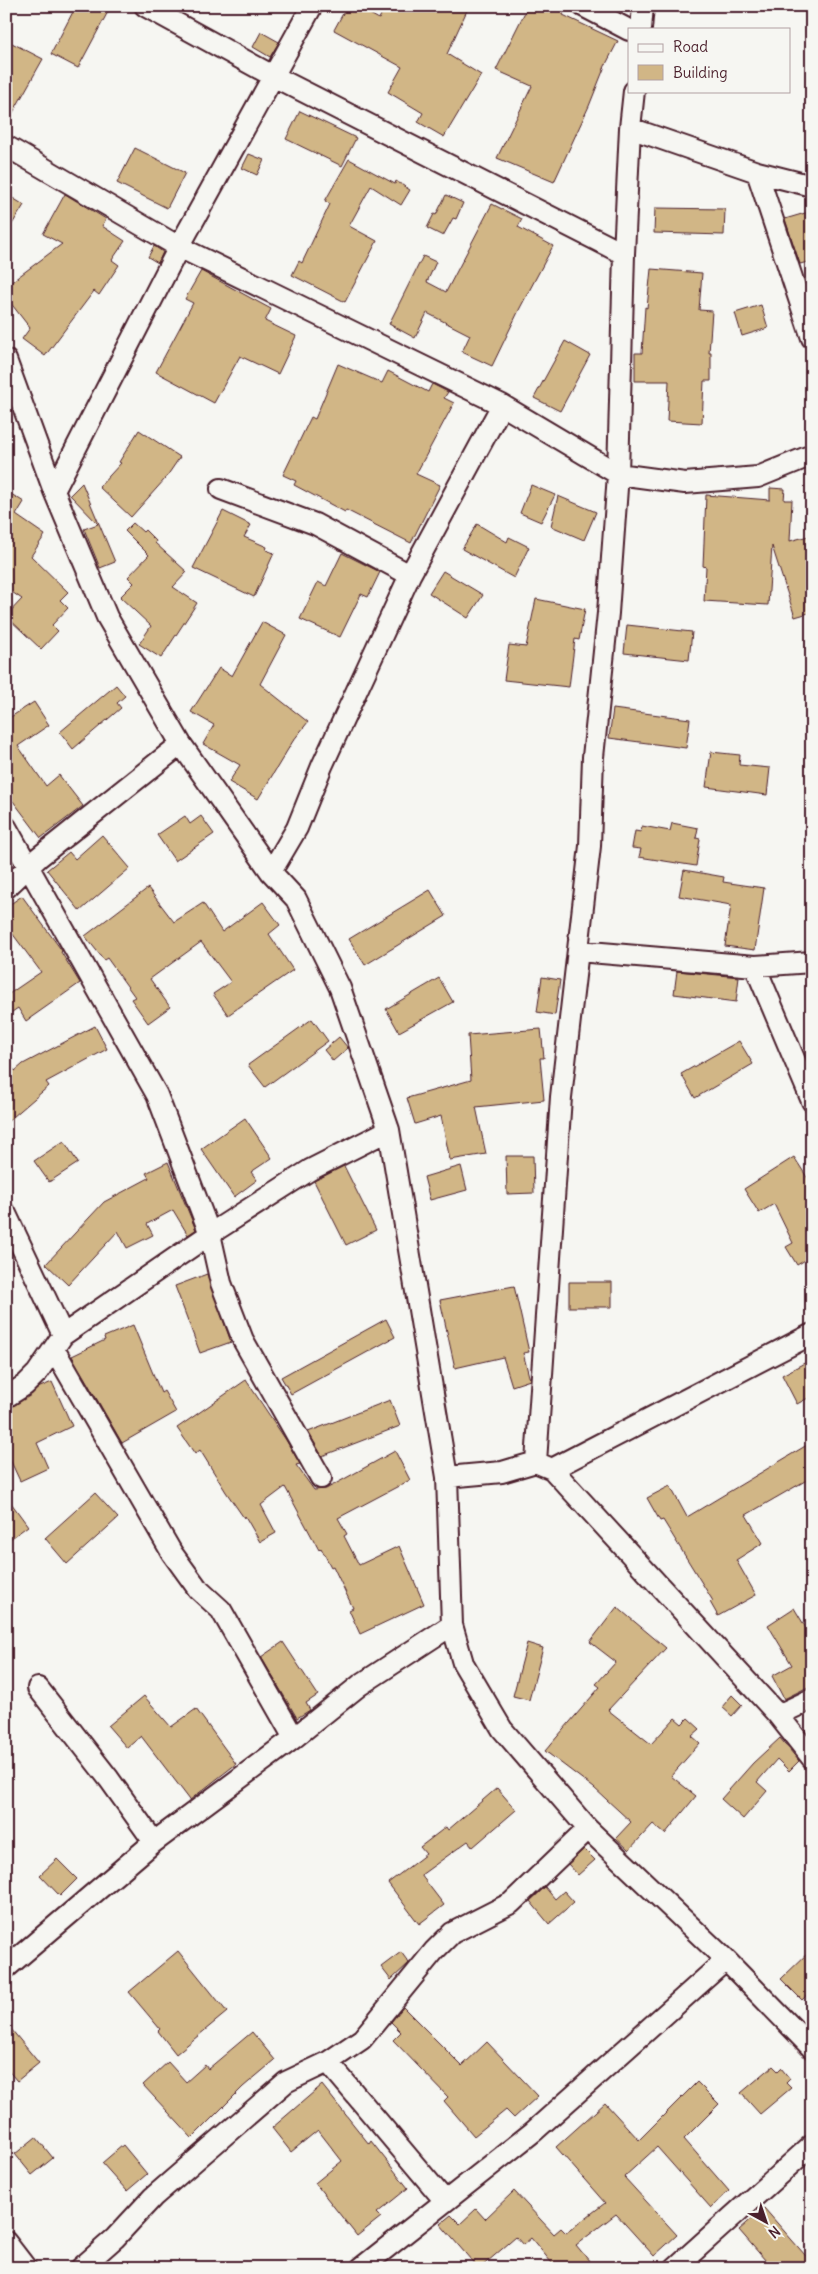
<svg xmlns="http://www.w3.org/2000/svg" width="818" height="2274" viewBox="0 0 818 2274" font-family="Delius,sans-serif">
  <style>
    .building { fill: #d1b686; stroke: #4a1f2b }
    .lines { fill: none; stroke-linecap: round; stroke-linejoin: round }
    .minor-casing { stroke: #4a1f2b; stroke-width: 24 }
    .minor { stroke: #f6f6f2; stroke-width: 20 }
  </style>
  <rect width="100%" height="100%" fill="#f6f6f2"/>
  <filter id="ink" filterUnits="userSpaceOnUse"><feTurbulence type="fractalNoise" baseFrequency=".02" numOctaves="2"/><feDisplacementMap in="SourceGraphic" scale="10" xChannelSelector="R" yChannelSelector="G"/><feConvolveMatrix kernelMatrix="1 2 1 2 8 2 1 2 1" color-interpolation-filters="sRGB"/></filter>
  <g filter="url(#ink)">
    <path class="building" d="M76,6H111L78,68L51,54Z
      M347,6H356L379,19L385,6H469L447,54L481,75L444,137L418,122L423,113L388,92L402,67L334,30Z
      M528,6H553L564,12L563,15L618,41L605,66L589,106L554,182L497,158L532,86L496,70Z
      M261,32L279,42L270,57L253,47Z
      M6,40L43,59L6,125Z
      M300,111L356,138L342,166L286,139Z
      M135,148L185,173L167,208L117,183Z
      M249,154L264,160L257,175L242,168Z
      M349,159L395,184L396,181L410,190L401,205L371,186L349,226L377,241L345,302L292,275L299,261L302,263L330,204L325,201Z
      M6,194L24,205L6,234Z
      M65,194L106,219L102,226L125,241L112,260L119,265L99,295L94,291L45,356L22,339L30,328L6,297V286L62,244L43,234Z
      M446,195L463,203L456,219L453,218L443,236L427,228L434,214L436,215Z
      M492,204L522,219L518,227L553,246L520,308L492,366L462,352L470,335L427,313L415,338L389,324L423,256L436,262L427,282L446,292Z
      M655,208L725,209L724,235L654,233Z
      M812,211V261L800,264L785,219Z
      M154,246L163,252L158,263L148,257Z
      M651,269L702,273L699,310L712,311L709,353H711V381H704L702,423L667,421L669,381H635V353H642L645,307L647,308Z
      M201,271L271,309L265,321L296,336L278,374L240,356L214,403L156,372L193,303L185,299Z
      M761,305L768,328L742,336L735,313Z
      M565,341L590,355L560,411L534,398Z
      M338,364L382,383L388,371L428,392L432,384L448,392L444,398L454,403L416,474L440,485L411,543L346,510L345,512L294,485L296,481L283,475L311,417L315,419Z
      M139,430L180,457L165,479L131,517L99,487L121,463L119,462Z
      M82,483L115,562L100,568L84,529L98,524L70,495Z
      M531,485L555,495L541,522L520,513Z
      M770,488L785,489L784,500H792L790,541L812,535V612L795,617L772,546L768,605L704,601L706,567L703,566L706,495L770,500Z
      M6,491L24,502L16,515L45,535L31,556L68,592L60,600L68,608L52,625L58,631L41,649L6,616L22,599L6,588Z
      M558,496L596,512L584,540L551,526Z
      M223,511L251,525L244,537L267,547L266,550L274,553L254,597L193,568Z
      M133,523L143,532L145,530L156,541L155,543L187,572L173,587L197,603L161,658L139,644L151,626L120,597L134,583L128,577L149,555L125,531Z
      M477,524L507,542L509,537L529,547L514,578L462,549Z
      M342,553L380,572L368,597L361,594L340,637L300,619L318,582L326,586Z
      M443,571L483,595L468,618L429,593Z
      M536,599L585,609L579,640L575,639L569,687L504,680L509,645L526,647Z
      M262,622L286,635L260,684L308,722L293,741L258,799L229,782L240,765L203,744L214,725L191,712L219,668L232,676Z
      M627,625L692,632L689,660L624,653Z
      M116,685L125,696L117,703L121,708L73,749L60,732Z
      M34,702L49,725L18,746L46,786L59,775L83,806L41,838L13,801L6,806V720Z
      M613,709L690,719L686,748L609,738Z
      M711,752L740,755L739,765L770,768L767,795L706,787Z
      M185,816L190,824L201,816L214,834L175,861L157,835Z
      M672,823L698,828L696,838L700,839L696,866L639,857L641,849L632,848L635,831L641,832L642,826L670,831Z
      M102,835L130,868L80,911L47,870L69,852L75,859Z
      M684,870L724,877L723,882L764,888L755,950L725,946L731,905L679,896Z
      M148,888L174,922L203,903L222,932L263,902L280,925L269,934L293,970L228,1015L213,994L231,982L201,942L150,979L170,1007L148,1023L131,999L135,997L107,958L104,960L85,936Z
      M430,890L446,916L365,965L349,939Z
      M22,896L60,948L62,951L61,952L80,983L26,1021L18,1008L6,1016V996L41,972L6,925V907Z
      M677,971L739,977L736,1002L674,994Z
      M542,977L560,980L555,1015L537,1012Z
      M439,978L453,1002L399,1032L386,1009Z
      M312,1019L328,1041L265,1087L248,1065Z
      M95,1026L107,1049L46,1082L49,1086L6,1123V1059L15,1071L23,1064Z
      M541,1029L544,1058H540L544,1100L476,1107L486,1154L450,1160L441,1116L415,1124L407,1098L471,1080L468,1035Z
      M339,1037L348,1048L333,1061L324,1050Z
      M739,1041L753,1064L695,1098L681,1074Z
      M245,1118L272,1158L251,1172L257,1180L234,1197L201,1149Z
      M64,1141L78,1163L49,1182L34,1161Z
      M506,1156H533L534,1193L507,1194Z
      M794,1157L812,1185V1256L797,1265L786,1247L793,1243L774,1204L759,1213L744,1189Z
      M168,1162L196,1230L188,1235L173,1210L147,1224L153,1235L127,1248L118,1231L68,1285L46,1264L104,1202L149,1178L146,1173Z
      M344,1166L376,1230L346,1245L314,1181Z
      M461,1166L467,1190L430,1200L424,1177Z
      M207,1274L231,1342L200,1353L175,1286Z
      M569,1282H612V1307H569Z
      M514,1286L529,1352L523,1353L530,1380L512,1386L503,1357L455,1368L440,1300Z
      M386,1319L395,1337L291,1394L281,1377Z
      M133,1325L161,1393L164,1391L176,1412L122,1443L72,1356L105,1340L104,1337Z
      M812,1359V1396L797,1404L782,1375Z
      M246,1380L286,1440L300,1464L296,1465L314,1490L326,1489L395,1451L410,1480L338,1518L347,1534L344,1536L359,1565L399,1546L424,1604L360,1634L349,1610L353,1608L333,1566L331,1567L321,1548L319,1550L285,1487L261,1505L276,1533L260,1542L245,1516L244,1518L226,1492L200,1450L195,1454L177,1428Z
      M52,1382L72,1426L37,1443L48,1468L20,1481L6,1451V1409L12,1407L40,1387Z
      M390,1400L400,1426L322,1456L308,1432Z
      M812,1442V1477L746,1515L763,1543L736,1560L756,1595L718,1616L710,1602L713,1601L663,1520L660,1521L647,1498L670,1486L687,1517Z
      M95,1493L118,1518L67,1564L45,1538Z
      M6,1496L28,1526L6,1542Z
      M617,1607L666,1648L608,1710L651,1744L675,1718L682,1724L688,1718L700,1729L692,1736L700,1743L671,1776L696,1796L665,1834L653,1824L629,1850L616,1838L631,1822L594,1788L545,1751L600,1687L596,1684L616,1662L590,1642Z
      M794,1608L812,1638V1685L784,1699L772,1676L792,1665L768,1625Z
      M283,1642L318,1695L306,1703L310,1710L297,1718L261,1657Z
      M527,1643L543,1648L529,1700L513,1696Z
      M732,1695L742,1705L732,1716L722,1707Z
      M144,1696L171,1727L196,1709L236,1764L190,1800L141,1736L127,1748L108,1726Z
      M780,1738L799,1761L789,1771L777,1759L757,1782L767,1791L743,1819L721,1799L753,1763Z
      M497,1788L516,1810L473,1847L468,1841L421,1875L444,1905L419,1924L388,1883L426,1854L420,1847L446,1827L448,1830Z
      M584,1849L595,1860L578,1875L568,1864Z
      M57,1859L77,1879L60,1896L40,1875Z
      M545,1887L555,1899L564,1891L574,1902L549,1924L530,1901Z
      M812,1949V1990L802,2000L781,1979Z
      M178,1951L227,2012L176,2054L158,2031L160,2029L129,1992Z
      M401,1952L409,1963L391,1980L381,1967Z
      M403,2007L462,2066L487,2042L538,2096L514,2118L506,2110L474,2136L444,2101L448,2097L393,2040L401,2032L391,2022Z
      M6,2023L39,2063L17,2081L6,2068Z
      M252,2032L275,2060L243,2087L192,2138L143,2085L168,2062L186,2082L205,2065L208,2069Z
      M773,2066L778,2071L781,2068L790,2079L786,2083L791,2088L760,2114L741,2093Z
      M697,2082L719,2104L684,2139L729,2191L711,2208L657,2147L624,2177L677,2235L654,2256L616,2214L576,2245L595,2268H556L531,2238L523,2245L516,2237L480,2268H478L440,2224L451,2215L460,2224L476,2209L485,2219L514,2191L554,2234L561,2228L566,2233L605,2203L556,2147L605,2103L639,2140Z
      M322,2085L369,2144L371,2141L408,2188L377,2213L381,2217L357,2236L315,2183L342,2161L318,2130L291,2152L272,2128Z
      M36,2137L53,2158L32,2175L15,2154Z
      M123,2145L147,2174L127,2191L102,2163Z
      M764,2208L812,2263V2268H772L739,2230Z"/>
    <g class="lines">
      <g class="minor-casing">
        <path id="minor" d="M145,6L273,76L624,254
          M583,6L629,30
          M641,29L643,6
          M630,128L757,172L812,186
          M6,146L179,247L502,405L618,474L685,483L758,477L812,455
          M757,172L812,338
          M6,360L54,491L107,617L181,744L271,872L296,899L340,988L389,1130L447,1477L452,1625L463,1663L502,1729L588,1829L726,1960L812,2048
          M221,489L315,524L410,575
          M54,491L179,247L312,6
          M6,827L157,1095L210,1234L221,1283L243,1340L321,1478
          M271,872L297,828L322,766L410,575L502,405
          M6,888L39,857L181,744
          M578,951L755,966L812,962
          M755,966L812,1101
          M6,1214L63,1335
          M54,1349L172,1553L198,1589L221,1610L294,1738
          M6,1397L25,1385L37,1373L63,1335L210,1234L310,1170L389,1130
          M540,1464L552,1469L812,1334
          M552,1469L778,1715L812,1758
          M447,1477L502,1472L536,1462L561,1097L590,846L593,757L608,613L618,474L624,254L630,128L634,91
          M38,1688L109,1779L154,1842
          M778,1715L812,1699
          M6,1968L154,1842L294,1738L360,1685L452,1625
          M328,2062L445,2201
          M6,2242L26,2268
          M81,2268L115,2238L153,2197L286,2082L328,2062L362,2039L434,1951L452,1933L511,1903L588,1829
          M361,2268L533,2132L726,1960
          M675,2268L812,2145"/>
      </g>
      <use href="#minor" class="minor"/>
    </g>
  </g>
  <rect width="818" height="2274" fill="none" stroke="#f6f6f2" stroke-width="25"/>
  <rect x="12" y="12" width="793" height="2249" fill="none" stroke="#4a1f2b" stroke-width="2" filter="url(#ink)"/>
  <rect x="628" y="28" width="162" height="65" fill="#f6f6f2" stroke="#b1a0a2"/>
  <rect x="638" y="44" width="25" height="8" fill="#f6f6f2" stroke="#b1a0a2"/>
  <text x="673" y="52" font-size="15" fill="#4a1f2b">Road</text>
  <rect x="638" y="65" width="25" height="15" fill="#d1b686" stroke="#b1a0a2"/>
  <text x="673" y="78" font-size="15" fill="#4a1f2b">Building</text>
  <g transform="translate(766 2222) rotate(140)" stroke="#f6f6f2" stroke-width="4" paint-order="stroke">
  <path d="M0-4L9 19L0 12L-9 19Z" fill="#4a1f2b"/>
  <text y="-8" font-size="14" font-weight="bold" text-anchor="middle" fill="#4a1f2b">N</text>
  </g>
</svg>
